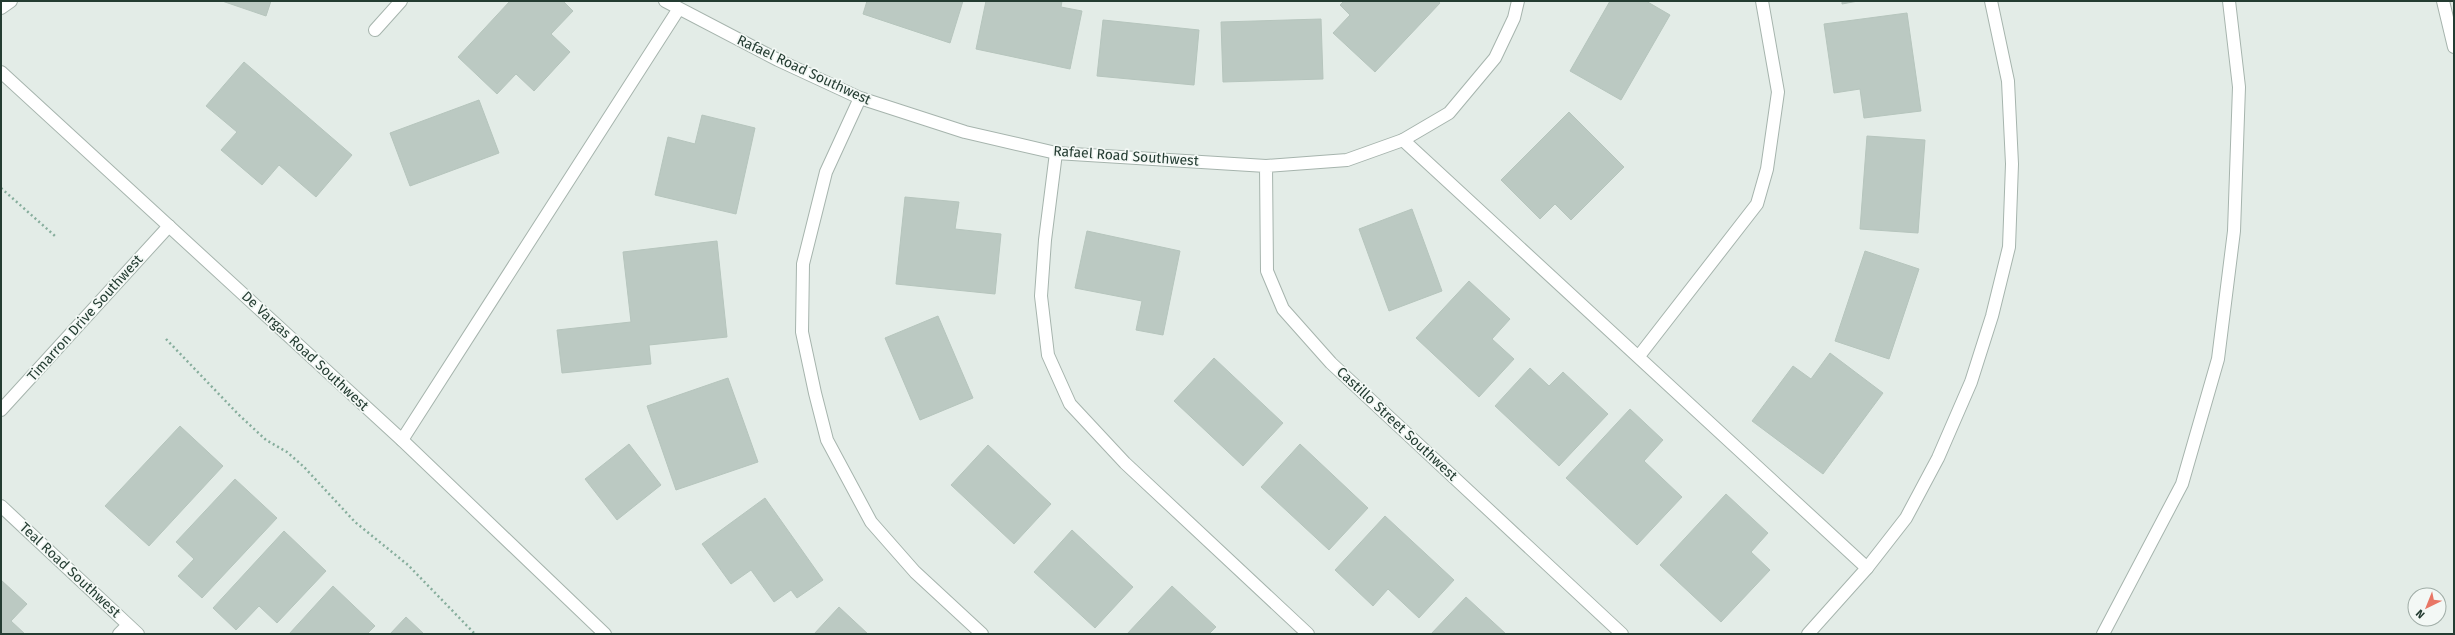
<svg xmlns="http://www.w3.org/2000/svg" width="2455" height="635" viewBox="0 0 2455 635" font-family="'Fira Sans',sans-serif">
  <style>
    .building { fill: #bbc9c2; stroke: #b6c5bd }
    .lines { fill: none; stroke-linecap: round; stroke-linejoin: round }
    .service-casing { stroke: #a6b4ad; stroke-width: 14 }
    .minor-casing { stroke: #a6b4ad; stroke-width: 14 }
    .tertiary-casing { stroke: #a6b4ad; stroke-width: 14 }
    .path { stroke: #86ad9c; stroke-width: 2.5; stroke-dasharray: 2 3; stroke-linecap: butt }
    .service { stroke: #fff; stroke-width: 12 }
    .minor { stroke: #fff; stroke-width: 12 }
    .tertiary { stroke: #fff; stroke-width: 12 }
    .labels { text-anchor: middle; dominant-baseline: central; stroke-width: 3.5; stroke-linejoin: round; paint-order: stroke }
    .street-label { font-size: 14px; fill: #243c32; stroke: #f3f8f5 }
  </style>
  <rect width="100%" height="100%" fill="#e3ece7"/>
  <path class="building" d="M222,1H271L266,16Z
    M510,1H563L573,11L551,34L570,52L534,91L516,74L497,94L458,57Z
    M867,1H963L950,43L863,14Z
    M986,1H1062L1061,7L1082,11L1070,69L976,49Z
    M1344,1H1438L1440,3L1375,72L1333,33L1350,15L1340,5Z
    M1610,1H1646L1670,15L1621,100L1570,71Z
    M1842,1H1858L1842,4Z
    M1907,13L1921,111L1864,118L1860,89L1834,93L1824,24Z
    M1321,19L1323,79L1223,82L1221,22Z
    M1103,20L1199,30L1194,85L1097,76Z
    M244,62L352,155L316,197L279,165L262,185L221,150L237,132L206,106Z
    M479,100L499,153L410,186L390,133Z
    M1569,112L1624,167L1571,220L1555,204L1540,219L1501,180Z
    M702,115L755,128L736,214L655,195L668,137L695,144Z
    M1867,136L1925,140L1918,233L1860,229Z
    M905,197L959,202L955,229L1001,234L995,294L896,284Z
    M1412,209L1442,291L1389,311L1359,229Z
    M1087,231L1180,251L1163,335L1136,330L1142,301L1075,288Z
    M717,241L727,337L649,345L651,364L562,373L557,330L631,322L623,252Z
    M1865,251L1919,269L1889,359L1835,341Z
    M1469,281L1510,319L1492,339L1514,359L1479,397L1416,338Z
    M938,316L973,398L920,420L885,338Z
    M1830,353L1883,393L1823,474L1752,421L1793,366L1811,379Z
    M1214,358L1283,423L1243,466L1174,401Z
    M1530,368L1549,386L1563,372L1608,414L1559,466L1495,406Z
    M728,378L758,462L676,490L647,406Z
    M1630,409L1663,440L1644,461L1682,497L1637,545L1566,478Z
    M180,426L223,466L149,546L105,506Z
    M629,444L661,485L617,520L585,479Z
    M1300,444L1368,508L1329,550L1261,487Z
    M988,445L1051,504L1014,544L951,485Z
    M235,479L277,518L202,598L178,576L194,559L176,542Z
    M1726,494L1768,533L1751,552L1770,570L1721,622L1660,565Z
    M765,498L823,580L797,598L791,590L774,602L751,570L731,584L702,544Z
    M1385,516L1454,580L1419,618L1388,589L1373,606L1335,570Z
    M1072,530L1133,587L1095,628L1034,572Z
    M284,531L326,571L277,623L259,606L236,630L213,608Z
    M1,580L27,604L11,621L25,634H1Z
    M333,586L375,626L367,634H289Z
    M1172,586L1216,627L1209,634H1127Z
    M1466,597L1506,634H1431Z
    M839,607L868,634H814Z
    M406,617L424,634H390Z"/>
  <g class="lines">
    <g class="service-casing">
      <path id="service" d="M1,8L11,1
        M1403,140L1867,568
        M1056,153L1045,240L1041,296L1048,355L1070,404L1125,463L1308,634
        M1639,356L1757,204L1767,169L1778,92L1762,1
        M402,440L678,10
        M2103,634L2182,484L2218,359L2234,231L2239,87L2229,1"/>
    </g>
    <g class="minor-casing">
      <path id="minor" d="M665,1L778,60L860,98L965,132L1056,153L1266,166L1347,160L1403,140L1449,113L1495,58L1514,18L1518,1
        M2443,1L2454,47
        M375,30L401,1
        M860,98L826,172L803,264L802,332L815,393L827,440L871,522L915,572L982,634
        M1266,166L1267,271L1283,309L1331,363L1622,634
        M1,410L169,226
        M1,506L138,634
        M119,634L128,625"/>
    </g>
    <g class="tertiary-casing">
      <path id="tertiary" d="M1,72L402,440L605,634
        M1808,634L1867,568L1906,518L1938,458L1971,382L1992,316L2009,247L2012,164L2008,81L1991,1"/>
    </g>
    <path class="path" d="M1,188L55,236
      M166,339L239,415L266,440L287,452L304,467L355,522L408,565L475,634"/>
    <use href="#service" class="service"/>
    <use href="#minor" class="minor"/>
    <use href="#tertiary" class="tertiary"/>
  </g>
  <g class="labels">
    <g class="street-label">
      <text transform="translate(804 70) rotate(25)">Rafael Road Southwest</text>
      <text transform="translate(1126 156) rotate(4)">Rafael Road Southwest</text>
      <text transform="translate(85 318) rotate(-48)">Timarron Drive Southwest</text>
      <text transform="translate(305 351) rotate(43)">De Vargas Road Southwest</text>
      <text transform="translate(1397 424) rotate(43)">Castillo Street Southwest</text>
      <text transform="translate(70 570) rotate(43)">Teal Road Southwest</text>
    </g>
  </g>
  <rect width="2455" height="635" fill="none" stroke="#243c32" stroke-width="4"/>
  <g transform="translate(2427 607) rotate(223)"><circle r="19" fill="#f3f8f5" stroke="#a0ada7"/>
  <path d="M0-3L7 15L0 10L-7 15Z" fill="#e87665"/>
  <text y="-6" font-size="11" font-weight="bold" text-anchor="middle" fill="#243c32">N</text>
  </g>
</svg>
